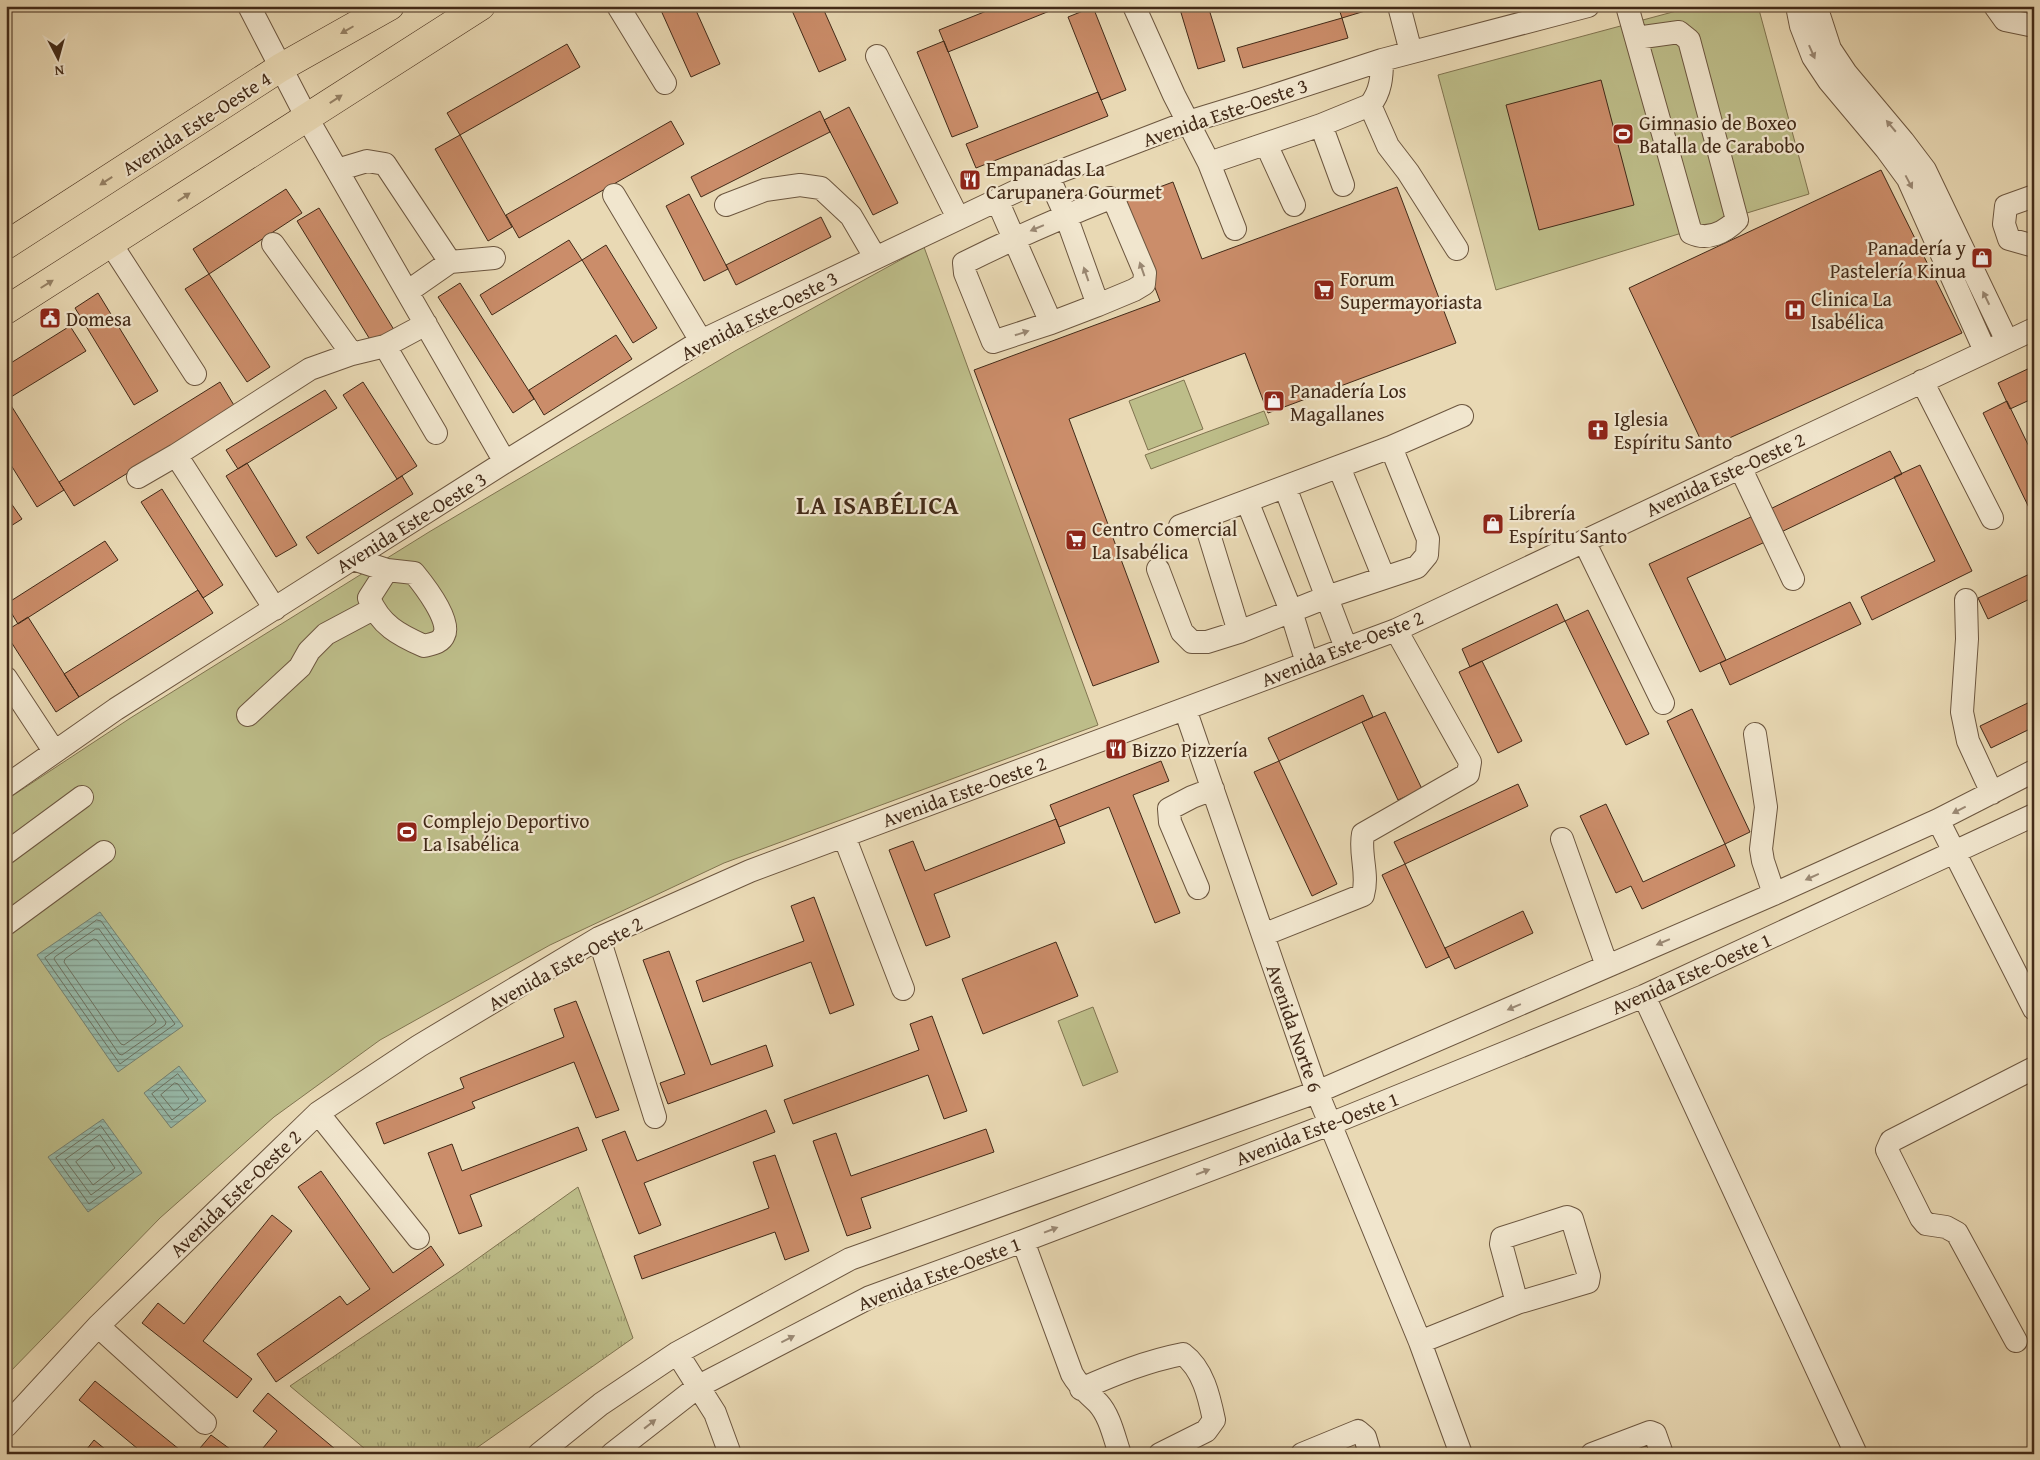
<svg xmlns="http://www.w3.org/2000/svg" width="2040" height="1460" viewBox="0 0 2040 1460" font-family="'Gentium Book Plus',serif">
  <style>
    .park { fill: url(#park-tufts); stroke: #807450 }
    .garden { fill: #bdbd89; stroke: #807450 }
    .water { fill: url(#water-rules); stroke: #758070 }
    .lines { fill: none; stroke-linecap: round; stroke-linejoin: round }
    .shore { stroke: #6c7261; stroke-width: 1 }
    .building { fill: #cb8d6a; stroke: #422a18 }
    .minor-casing { stroke: #6c563f; stroke-width: 24 }
    .major-casing { stroke: #422a18; stroke-width: 29 }
    .minor { stroke: #f1e6ce; stroke-width: 22 }
    .major { stroke: #e9d9b4; stroke-width: 28 }
    .oneway { fill: #968266 }
    .oneway2 { fill: #9a8873 }
    .labels { text-anchor: middle; dominant-baseline: central; stroke-width: 4.5; stroke-linejoin: round; paint-order: stroke }
    .street-label { font-size: 20px; fill: #422a18; stroke: #f1e6ce }
    .poi-label { font-size: 20px; fill: #422a18; stroke: #f1e6ce; text-anchor: start }
    .district-label { font-size: 25px; font-weight: bold; letter-spacing: 1px; fill: #422a18; stroke: #f1e6ce }
  </style>
  <defs>
    <pattern id="park-tufts" width="24" height="20" patternUnits="userSpaceOnUse" patternTransform="scale(1.25)"><rect width="24" height="20" fill="#bdbd89"/><path d="M3 7l-1-3M5 7V3M7 7l1-3M15 17l-1-3M17 17v-4M19 17l1-3" fill="none" stroke="#9b9a6f"/></pattern>
    <pattern id="water-rules" width="6" height="5" patternUnits="userSpaceOnUse" patternTransform="scale(1.25)"><rect width="6" height="5" fill="#97baaa"/><path d="M0 2.5h6" fill="none" stroke="#7d9789"/></pattern>
  </defs>
  <rect width="100%" height="100%" fill="#e9d9b4"/>
  <filter id="stains"><feTurbulence type="fractalNoise" baseFrequency=".004" numOctaves="4"/><feColorMatrix values="0 0 0 0 .2 0 0 0 0 .09 0 0 0 0 .02 0 0 0 .5 -.17"/></filter>
  <radialGradient id="worn" r=".72"><stop offset=".6" stop-color="#630" stop-opacity="0"/><stop offset="1" stop-color="#630" stop-opacity=".3"/></radialGradient>
  <path class="park" d="M578,1187L633,1338L468,1454H371L290,1386L459,1272Z"/>
  <path class="garden" d="M1695,6H1758L1809,194L1496,290L1438,75Z
    M924,247L1098,725L724,863L550,945L380,1040L274,1117L160,1218L6,1376V800L132,717L429,532L735,351Z
    M1184,380L1203,429L1148,450L1129,401Z
    M1264,411L1269,424L1151,469L1145,455Z
    M1093,1007L1118,1072L1083,1086L1058,1021Z"/>
  <path class="water" d="M100,912L183,1026L118,1072L37,955Z
    M179,1066L206,1101L171,1128L144,1093Z
    M103,1119L142,1173L88,1212L48,1157Z"/>
  <g class="lines">
    <path class="shore" d="M97,920L101,921L175,1024L120,1064L45,958Z
      M96,929H99L166,1022L165,1025L122,1055L119,1054L54,959L55,957Z
      M94,939L97,940L156,1020L155,1023L124,1045L121,1044L64,962L65,959Z
      M178,1074L198,1100L172,1120L152,1094Z
      M175,1083L178,1084L189,1099L174,1111L161,1095Z
      M101,1126L134,1172L89,1204L56,1158Z
      M100,1135L125,1170L91,1195L65,1160Z
      M96,1146H100L115,1168L93,1185L76,1162Z"/>
  </g>
  <path class="building" d="M659,6H694L720,64L691,77Z
    M790,6H822L846,60L819,72Z
    M999,6H1062L948,52L939,30Z
    M1179,6H1208L1225,61L1198,69Z
    M1338,6H1364L1365,11L1342,18Z
    M1093,7L1126,90L1101,100L1068,17Z
    M1342,18L1348,38L1243,68L1237,48Z
    M944,41L978,127L952,137L917,52Z
    M567,44L580,67L460,135L447,113Z
    M1601,80L1634,205L1539,230L1506,105Z
    M1098,92L1108,116L976,168L966,144Z
    M849,107L898,203L873,215L824,120Z
    M820,111L830,132L701,197L691,177Z
    M671,121L684,144L519,238L506,215Z
    M460,135L512,227L488,241L435,149Z
    M1881,170L1962,333L1705,449L1629,288Z
    M1173,182L1202,259L1397,187L1456,343L1268,413L1245,353L1069,419L1159,662L1093,686L974,370L1160,301L1122,201Z
    M286,189L302,213L209,274L193,249Z
    M689,194L728,269L704,281L666,206Z
    M319,208L396,333L374,346L297,221Z
    M821,217L831,237L736,285L726,265Z
    M569,240L582,260L492,315L480,295Z
    M606,245L657,328L633,343L582,260Z
    M209,274L270,367L247,382L185,289Z
    M460,283L534,399L513,413L438,297Z
    M98,293L158,391L134,405L75,308Z
    M70,326L86,351L6,400V366Z
    M616,335L632,359L544,415L529,390Z
    M2034,366V398L2010,409L1998,383Z
    M220,382L235,407L74,506L59,482Z
    M363,382L417,466L397,479L343,395Z
    M325,390L337,408L238,469L226,450Z
    M7,399L64,490L37,507L6,457Z
    M2007,401L2034,457V518L1983,413Z
    M1890,451L1902,474L1775,535L1764,512Z
    M247,463L297,545L276,557L226,476Z
    M1920,465L1972,571L1872,620L1861,597L1935,561L1894,477Z
    M402,476L413,494L318,554L306,537Z
    M162,489L223,585L203,598L141,502Z
    M6,496L22,519L6,529Z
    M1753,516L1765,542L1687,578L1726,660L1700,672L1649,564Z
    M105,541L118,560L18,624L6,604Z
    M2034,572V597L1988,619L1978,598Z
    M198,590L213,613L79,697L64,674Z
    M1850,602L1861,624L1730,685L1720,663Z
    M1557,604L1565,621L1470,667L1462,649Z
    M1588,610L1649,734L1626,745L1565,621Z
    M28,617L79,697L56,712L6,634V631Z
    M1482,661L1522,741L1498,753L1459,672Z
    M1363,695L1373,717L1279,761L1268,738Z
    M2034,700V727L1991,748L1980,726Z
    M1692,709L1750,832L1725,844L1667,721Z
    M1385,712L1422,789L1398,800L1362,722Z
    M1161,761L1169,781L1133,795L1180,913L1155,923L1109,807L1059,827L1050,805Z
    M1279,761L1337,884L1312,896L1254,772Z
    M1518,784L1528,806L1405,864L1394,842Z
    M1606,804L1643,882L1725,844L1735,866L1642,909L1631,886L1616,893L1580,816Z
    M1056,819L1065,843L934,894L950,937L926,946L889,850L913,841L925,871Z
    M1405,864L1449,957L1426,968L1382,875Z
    M814,897L854,1005L830,1014L811,962L703,1002L696,981L804,941L791,906Z
    M1523,911L1533,933L1455,969L1445,948Z
    M1056,942L1078,996L983,1034L962,979Z
    M669,951L711,1065L766,1045L773,1066L668,1104L660,1083L685,1074L643,960Z
    M576,1001L619,1110L596,1118L574,1062L472,1102L475,1108L384,1144L376,1123L464,1088L460,1078L564,1037L554,1009Z
    M932,1016L967,1111L944,1119L928,1075L793,1124L784,1100L919,1050L910,1024Z
    M766,1110L775,1132L644,1183L661,1225L639,1234L602,1140L625,1131L637,1161Z
    M578,1127L587,1150L470,1195L482,1226L459,1234L428,1153L452,1144L462,1171Z
    M986,1129L994,1152L861,1198L871,1228L847,1236L813,1141L836,1133L851,1176Z
    M775,1155L809,1251L785,1260L775,1232L642,1279L634,1256L769,1208L753,1162Z
    M321,1171L393,1273L431,1246L444,1265L276,1382L257,1354L340,1296L347,1305L370,1289L298,1187Z
    M272,1215L292,1231L203,1341L252,1379L237,1398L142,1323L158,1303L184,1324Z
    M95,1381L185,1454H144L79,1400Z
    M268,1393L341,1454H303L298,1450L295,1454H258L277,1431L253,1411Z
    M211,1435L230,1449L226,1454H195Z
    M94,1440L111,1454H83Z"/>
  <g class="lines">
    <g class="minor-casing">
      <path id="minor" d="M249,6L307,118L505,462
        M618,6L665,83
        M1134,6L1174,95L1209,163L1235,229
        M1399,6L1411,52
        M1627,6L1636,38L1691,233C1708,241 1725,232 1737,220L1689,40L1679,32L1636,38
        M1797,6L1801,26L1813,57L1829,81L1886,149L1908,179L1985,351
        M1816,6L1830,49L1846,73L1903,141L1925,170L2007,341
        M1995,6L2005,20L2034,26
        M877,56L958,218
        M1370,105L1388,146L1408,172L1457,249
        M1321,125L1343,185
        M1266,144L1294,205
        M1209,163L1321,125L1370,105C1381,92 1382,76 1382,60
        M337,170L367,161L385,164L450,262
        M1048,176L1066,216L1098,305L1051,323L993,342L965,273L964,263C1012,239 1060,218 1110,198L1114,200L1145,273L1144,284L1134,290L1098,305
        M614,195L701,341
        M2034,196L2006,206L2004,224L2009,239L2034,246
        M997,200L1051,323
        M726,205L765,190L800,185L821,188L851,216L875,257
        M111,244L195,374
        M273,244L352,354
        M407,292L450,262L494,258
        M426,324L385,346L436,433
        M1922,381L1992,518
        M1391,447L1462,416
        M176,455L275,609
        M1339,467L1384,578
        M1740,467L1793,579
        M138,477L176,455L310,369L352,354L385,346
        M1285,487L1346,648
        M1247,501L1291,611L1307,663
        M1204,518L1239,632
        M1584,541L1663,703
        M353,559L387,570L414,573C423,584 452,621 444,635C441,643 431,644 424,646C399,635 380,625 369,598L387,570
        M1158,569L1182,632L1192,642H1207L1239,632L1327,597L1417,567L1427,555L1428,539L1391,447L1180,526
        M1966,600L1967,639L1962,712L1968,741L1992,793
        M6,678L54,751
        M1185,709L1317,1092L1420,1342L1461,1454
        M248,715L300,667L309,651L326,634L373,609
        M1755,734L1766,807L1761,849L1763,861L1774,894
        M6,786L116,709L505,462L701,341L1048,176L1188,122L1260,100L1382,60L1588,6
        M1938,820L2034,1009
        M844,836L903,989
        M1562,839L1607,966
        M6,853L82,797
        M1198,888L1170,822L1169,809L1192,797L1213,789
        M6,924L104,852
        M1263,935L1363,895C1369,874 1359,854 1363,834L1468,774L1470,762L1396,630
        M599,938L655,1117
        M1644,996L1856,1454
        M318,1113L418,1238
        M1023,1241L1072,1374C1080,1388 1087,1392 1098,1403C1110,1416 1114,1437 1120,1454
        M98,1326L205,1423
        M2016,1341L1957,1233L1946,1227L1926,1224L1921,1218L1887,1150L1891,1141L2034,1068
        M1420,1342L1517,1303L1588,1282L1589,1276L1572,1219L1567,1217L1502,1238L1501,1244L1517,1303
        M677,1353L715,1413L730,1454
        M1081,1389C1115,1374 1147,1361 1183,1354C1203,1369 1209,1396 1214,1420L1206,1431L1160,1454
        M6,1426L98,1326L318,1113L419,1046L599,938L750,871L1396,630L2034,329
        M539,1454L601,1404L677,1353L850,1259L1317,1092L1774,894L1938,820L2034,771
        M612,1454L699,1386L870,1297L1023,1241L1330,1124L1644,996L2034,815
        M1302,1454L1358,1431L1365,1437L1370,1454
        M1592,1454L1650,1432L1655,1434L1662,1454"/>
    </g>
    <g class="major-casing">
      <path id="major" d="M6,245L280,68L390,6
        M6,310L481,6"/>
    </g>
    <use href="#minor" class="minor"/>
    <use href="#major" class="major"/>
  </g>
  <defs><path id="oneway-solid" d="M-6-.8H1V-3.2L6.5 0L1 3.2V.8H-6Z" transform="scale(1.25)"/></defs>
  <g class="oneway">
    <use href="#oneway-solid" transform="translate(347 30) rotate(150)"/>
    <use href="#oneway-solid" transform="translate(336 99) rotate(-33)"/>
    <use href="#oneway-solid" transform="translate(106 181) rotate(147)"/>
    <use href="#oneway-solid" transform="translate(184 197) rotate(-33)"/>
    <use href="#oneway-solid" transform="translate(47 284) rotate(-32)"/>
  </g>
  <g class="oneway2">
    <use href="#oneway-solid" transform="translate(1812 52) rotate(66)"/>
    <use href="#oneway-solid" transform="translate(1891 126) rotate(-130)"/>
    <use href="#oneway-solid" transform="translate(1909 182) rotate(62)"/>
    <use href="#oneway-solid" transform="translate(1037 228) rotate(157)"/>
    <use href="#oneway-solid" transform="translate(1142 269) rotate(-109)"/>
    <use href="#oneway-solid" transform="translate(1086 274) rotate(-109)"/>
    <use href="#oneway-solid" transform="translate(1986 298) rotate(-116)"/>
    <use href="#oneway-solid" transform="translate(1022 333) rotate(-18)"/>
    <use href="#oneway-solid" transform="translate(1959 810) rotate(153)"/>
    <use href="#oneway-solid" transform="translate(1812 877) rotate(156)"/>
    <use href="#oneway-solid" transform="translate(1663 942) rotate(157)"/>
    <use href="#oneway-solid" transform="translate(1514 1007) rotate(157)"/>
    <use href="#oneway-solid" transform="translate(1203 1172) rotate(-21)"/>
    <use href="#oneway-solid" transform="translate(1051 1230) rotate(-21)"/>
    <use href="#oneway-solid" transform="translate(788 1339) rotate(-27)"/>
    <use href="#oneway-solid" transform="translate(650 1424) rotate(-38)"/>
  </g>
  <defs>
    <g id="stadium-square" transform="scale(1.125)"><rect x="-9" y="-9" width="18" height="18" rx="4" fill="#8f2418" stroke="#f1e6ce"/><path d="M0-5a6.5 5 0 1 0 0 10a6.5 5 0 1 0 0-10ZM-3.5-1.8h7v3.6h-7Z" fill="#fff"/></g>
    <g id="restaurant-square" transform="scale(1.125)"><rect x="-9" y="-9" width="18" height="18" rx="4" fill="#8f2418" stroke="#f1e6ce"/><path d="M-5-6h1v4h1v-4h1v4h1v-4h1v5L-1.5 .5V6h-2V.5L-5-1ZM5-6V6H3V1.5H1.5Q1.5-4 5-6Z" fill="#fff"/></g>
    <g id="shop-square" transform="scale(1.125)"><rect x="-9" y="-9" width="18" height="18" rx="4" fill="#8f2418" stroke="#f1e6ce"/><path d="M-5-2.5h2.3a2.7 3.5 0 0 1 5.4 0H5L5.5 6h-11ZM-1.5-2.5h3a1.5 2.3 0 0 0-3 0Z" fill="#fff"/></g>
    <g id="supermarket-square" transform="scale(1.125)"><rect x="-9" y="-9" width="18" height="18" rx="4" fill="#8f2418" stroke="#f1e6ce"/><path d="M-6-5.5h2.5l.6 2H6L4.5 2H-2.5L-4.4-4H-6ZM-1.5 3.2a1.3 1.3 0 1 0 .1 0ZM3 3.2a1.3 1.3 0 1 0 .1 0Z" fill="#fff"/></g>
    <g id="hospital-square" transform="scale(1.125)"><rect x="-9" y="-9" width="18" height="18" rx="4" fill="#8f2418" stroke="#f1e6ce"/><path d="M-5-5h3v3.5h4V-5h3V5h-3V1.5h-4V5h-3Z" fill="#fff"/></g>
    <g id="civic-square" transform="scale(1.125)"><rect x="-9" y="-9" width="18" height="18" rx="4" fill="#8f2418" stroke="#f1e6ce"/><path d="M-.6-6.5H3V-4.5H.6V-3L4-1V1h2V6H-6V1h2V-1L-.6-3ZM-1.2 2.5V6h2.4V2.5Z" fill="#fff"/></g>
    <g id="church-square" transform="scale(1.125)"><rect x="-9" y="-9" width="18" height="18" rx="4" fill="#8f2418" stroke="#f1e6ce"/><path d="M-1.2-6h2.4v3.5h3.3v2.4h-3.3V6h-2.4V-.1h-3.3v-2.4h3.3Z" fill="#fff"/></g>
  </defs>
  <g fill-rule="evenodd">
    <use href="#stadium-square" x="1623" y="134"/>
    <use href="#restaurant-square" x="970" y="180"/>
    <use href="#shop-square" x="1982" y="258"/>
    <use href="#supermarket-square" x="1324" y="290"/>
    <use href="#hospital-square" x="1795" y="310"/>
    <use href="#civic-square" x="50" y="318"/>
    <use href="#shop-square" x="1274" y="401"/>
    <use href="#church-square" x="1598" y="430"/>
    <use href="#shop-square" x="1493" y="524"/>
    <use href="#supermarket-square" x="1076" y="540"/>
    <use href="#restaurant-square" x="1116" y="749"/>
    <use href="#stadium-square" x="407" y="832"/>
  </g>
  <g class="labels">
    <g class="street-label">
      <text transform="translate(1225 112) rotate(-19)">Avenida Este-Oeste 3</text>
      <text transform="translate(196 123) rotate(-33)">Avenida Este-Oeste 4</text>
      <text transform="translate(759 315) rotate(-27)">Avenida Este-Oeste 3</text>
      <text transform="translate(1725 474) rotate(-25)">Avenida Este-Oeste 2</text>
      <text transform="translate(411 522) rotate(-32)">Avenida Este-Oeste 3</text>
      <text transform="translate(1342 648) rotate(-22)">Avenida Este-Oeste 2</text>
      <text transform="translate(964 791) rotate(-20)">Avenida Este-Oeste 2</text>
      <text transform="translate(565 963) rotate(-29)">Avenida Este-Oeste 2</text>
      <text transform="translate(1691 973) rotate(-24)">Avenida Este-Oeste 1</text>
      <text transform="translate(1295 1028) rotate(71)">Avenida Norte 6</text>
      <text transform="translate(1317 1128) rotate(-21)">Avenida Este-Oeste 1</text>
      <text transform="translate(235 1193) rotate(-44)">Avenida Este-Oeste 2</text>
      <text transform="translate(939 1273) rotate(-21)">Avenida Este-Oeste 1</text>
    </g>
    <g class="poi-label">
      <text x="1639" y="122">Gimnasio de Boxeo<tspan x="1639" dy="23">Batalla de Carabobo</tspan></text>
      <text x="986" y="168">Empanadas La<tspan x="986" dy="23">Carupanera Gourmet</tspan></text>
      <text x="1966" y="247" text-anchor="end">Panadería y<tspan x="1966" dy="23">Pastelería Kinua</tspan></text>
      <text x="1340" y="278">Forum<tspan x="1340" dy="23">Supermayoriasta</tspan></text>
      <text x="1811" y="298">Clinica La<tspan x="1811" dy="23">Isabélica</tspan></text>
      <text x="66" y="318">Domesa</text>
      <text x="1290" y="390">Panadería Los<tspan x="1290" dy="23">Magallanes</tspan></text>
      <text x="1614" y="418">Iglesia<tspan x="1614" dy="23">Espíritu Santo</tspan></text>
      <text x="1509" y="512">Librería<tspan x="1509" dy="23">Espíritu Santo</tspan></text>
      <text x="1092" y="528">Centro Comercial<tspan x="1092" dy="23">La Isabélica</tspan></text>
      <text x="1132" y="749">Bizzo Pizzería</text>
      <text x="423" y="820">Complejo Deportivo<tspan x="423" dy="23">La Isabélica</tspan></text>
    </g>
    <g class="district-label">
      <text x="878" y="505">LA ISABÉLICA</text>
    </g>
  </g>
  <rect width="2040" height="1460" fill="none" stroke="#e9d9b4" stroke-width="25"/>
  <rect x="8" y="8" width="2025" height="1445" fill="none" stroke="#422a18" stroke-width="2.5"/>
  <rect x="12" y="12" width="2015" height="1435" fill="none" stroke="#422a18"/>
  <g transform="translate(58 58) rotate(174)" stroke="#f1e6ce" stroke-width="4" paint-order="stroke">
  <path d="M0-4L9 19L0 12L-9 19Z" fill="#422a18"/>
  <text y="-8" font-size="14" font-weight="bold" text-anchor="middle" fill="#422a18">N</text>
  </g>
  <rect width="100%" height="100%" filter="url(#stains)"/>
  <rect width="100%" height="100%" fill="url(#worn)"/>
</svg>
